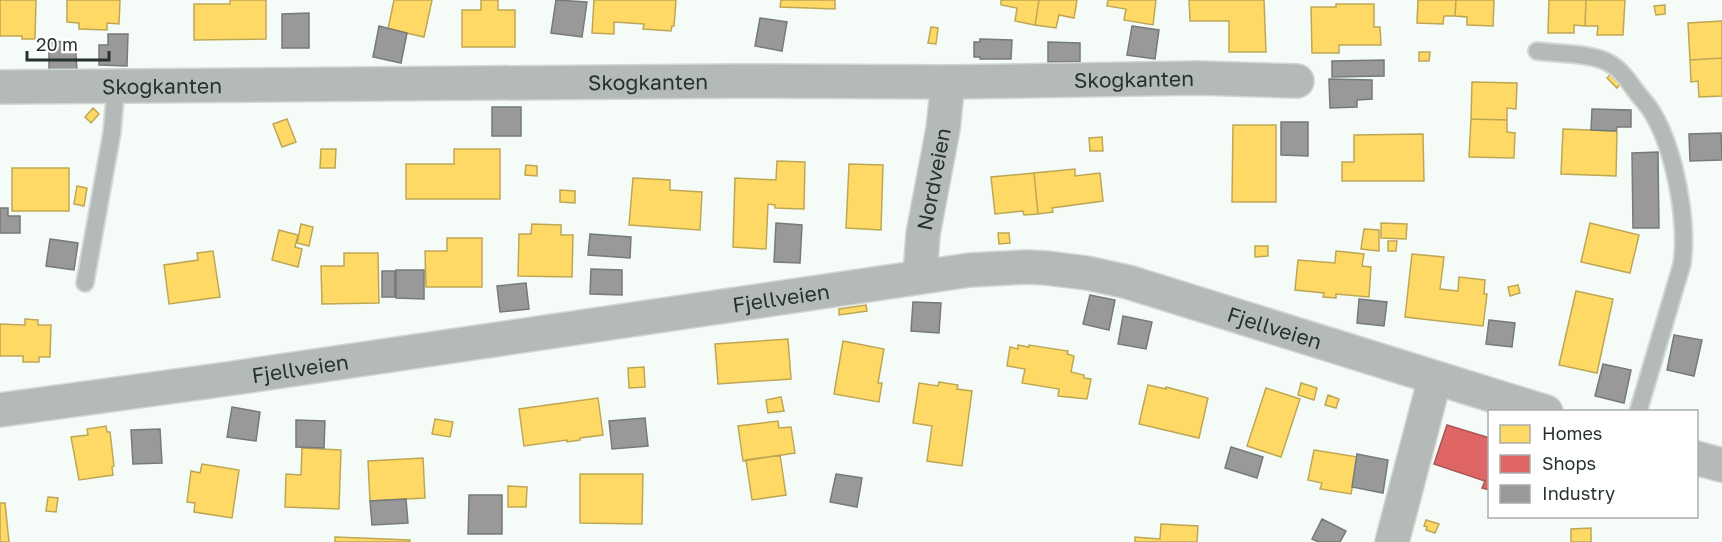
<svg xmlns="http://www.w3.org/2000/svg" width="1722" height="542" viewBox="0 0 1722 542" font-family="'Golos Text',sans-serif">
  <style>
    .homes { fill: #ffd966; stroke: #bea754; stroke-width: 1.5 }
    .shops { fill: #e06666; stroke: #a85654; stroke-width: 1.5 }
    .industry { fill: #999; stroke: #767a78; stroke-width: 1.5 }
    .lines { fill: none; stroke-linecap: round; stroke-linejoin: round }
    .service-casing { stroke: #d1d7d3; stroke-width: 20 }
    .minor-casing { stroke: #d1d7d3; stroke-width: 36 }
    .service { stroke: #b4bab7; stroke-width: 16 }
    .minor { stroke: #b4bab7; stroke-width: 33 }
    .labels { text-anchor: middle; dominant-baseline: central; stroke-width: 6; stroke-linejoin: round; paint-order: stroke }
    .street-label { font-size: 21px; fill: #26322b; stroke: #fff }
  </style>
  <rect width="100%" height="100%" fill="#f5fcf8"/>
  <path class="homes" d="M0,0H36L35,39H22V36H0Z
    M67,0H120L119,24L107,23V30L79,29V23L67,22Z
    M230,0H266V39L194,40V4H230Z
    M394,0H432L424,37L388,29Z
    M481,0H498V10H515V47H462V10H481Z
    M594,0H676L674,26H672L671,31L643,29L644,24L614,22V34L592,33Z
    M781,0H835V9L780,7Z
    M1001,0H1039L1035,25L1015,21L1017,8L1001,5Z
    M1039,0H1077L1074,18L1059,15L1056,28L1035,25Z
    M1108,0H1156L1153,25L1124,20L1126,9L1107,6Z
    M1189,0H1264L1266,52H1229V21H1190Z
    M1418,0H1456L1455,16H1444L1443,24L1417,23Z
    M1456,0H1494L1493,26L1467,25V17L1455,16Z
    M1549,0H1586L1585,26L1574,25V33H1548Z
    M1586,0H1625L1623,35H1597L1598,26H1585Z
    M1336,4H1374V27H1380L1381,45H1339V53H1312L1311,7H1336Z
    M1665,5V14L1656,15L1654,6Z
    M1722,21V58L1690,60L1688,23Z
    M931,27L938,28L936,44L928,43Z
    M1419,52H1430L1429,61H1419Z
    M1722,58V96L1699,97L1698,81L1691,82L1690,60Z
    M1611,74L1620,84L1617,88L1607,78Z
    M1472,82L1517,83L1516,109L1507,108V120L1471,119Z
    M93,108L99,114L91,123L85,117Z
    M287,119L296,142L282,147L273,124Z
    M1471,119L1507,120V132L1515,133L1514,158L1469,157Z
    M1233,125H1276V202H1232Z
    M1563,129L1617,131L1616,176L1561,174Z
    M1423,134L1424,181H1342V162H1354V135Z
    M1102,137L1103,151H1090L1089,138Z
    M321,149H336L335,168H320Z
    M454,149H500V199H406V164H454Z
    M777,161L805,162L804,209L775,208V205L768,204L766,249L733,247L735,178L776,180Z
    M849,164L883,165L881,230L846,228Z
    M526,165L537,166V176L525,175Z
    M12,168H69V211H12Z
    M1075,169V176L1100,173L1103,201L1052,208L1053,212L1038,214L1034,173Z
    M1034,173L1038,214L1024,215L1023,211L995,214L991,177Z
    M633,178L670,180V190L702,192L700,230L629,225Z
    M77,186L87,188L84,206L74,204Z
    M560,190L575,191V203L560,202Z
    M1381,223L1407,224L1406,239L1381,238Z
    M1590,223L1639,235L1630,273L1581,262Z
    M301,224L313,227L309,246L297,243Z
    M532,224L561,225V235H573L572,277L518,276L519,234H531Z
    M1364,229L1379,230V251L1361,249Z
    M279,230L298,235L295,247L302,249L298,267L272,260Z
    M998,233H1009L1010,243L999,244Z
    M447,238H482V287H426L425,251H447Z
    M1388,241H1397L1396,251H1388Z
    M1255,246H1268V256L1255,257Z
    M213,251L220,297L169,304L164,265L198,260L197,253Z
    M1336,251L1364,254L1362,266L1371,267L1369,297L1336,294V298L1323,297L1324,293L1295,290L1298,260L1335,263Z
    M344,253H378L379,303L322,304L321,266H344Z
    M1412,254L1444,257L1440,289L1458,291L1459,277L1485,280L1484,294H1487L1483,326L1405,317Z
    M1518,285L1520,293L1510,296L1508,287Z
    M1576,291L1613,299L1597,373L1559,365Z
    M866,305L867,311L839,315V309Z
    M25,319L38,320V325H51L50,357H39V362H23V356H0V324L25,325Z
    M788,339L791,379L718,384L715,344Z
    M843,341L884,349L878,383H882L879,402L834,394Z
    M1018,345L1029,347V345L1068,351L1067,354L1074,356L1071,372L1084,375V378L1091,379L1087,399L1058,396L1059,389L1022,383L1025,369L1007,366L1010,347L1018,349Z
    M644,367L645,387L629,388L628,368Z
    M939,382L958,385L957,389L972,391L962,466L927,461L932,426L913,423L919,383L938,386Z
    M1301,383L1317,388L1314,400L1298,395Z
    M1148,385L1166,389V387L1208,398L1199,438L1139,424Z
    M1266,388L1300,399L1281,457L1247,446Z
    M1328,395L1339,399L1336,408L1325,405Z
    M781,397L784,411L768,413L766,400Z
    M598,398L603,435L580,438V440L567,442V440L524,446L519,409Z
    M435,419L453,422L450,437L432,434Z
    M778,421L779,428L791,427L795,453L743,461L738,426Z
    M106,426L107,432H110L114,466L112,467L113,475L79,480L71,437L88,435L87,429Z
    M302,448L341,450L339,509L285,507L286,474L301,475Z
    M1314,450L1358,457L1351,494L1320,489L1322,483L1308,480Z
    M780,455L786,495L752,500L746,460Z
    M423,458L425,498L370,501L368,461Z
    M202,464L239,470L232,518L194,512L195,503L187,502L191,471L200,473Z
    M580,474H643L642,524L580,523Z
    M508,486L527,487L526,507H508Z
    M48,497L58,498L56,512L46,511Z
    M0,503H5L9,542H0Z
    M1426,520L1439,524L1435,533L1426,530L1427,527L1424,526Z
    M1161,524L1198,526L1197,542H1135V537L1160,539Z
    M1591,528V542H1571V529Z
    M335,537L410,540V542H335Z"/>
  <path class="shops" d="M1447,425L1490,438V490L1482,488L1485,481L1434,464Z"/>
  <path class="industry" d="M556,0L587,2L582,37L551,33Z
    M309,13V48H282V14Z
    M760,18L787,22L782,51L755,46Z
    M379,26L407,33L401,63L373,57Z
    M1132,26L1159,30L1155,59L1127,55Z
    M108,34H128L127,66L99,65V45H108Z
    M980,39L1012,40L1011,59H980V57H974V42H980Z
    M75,41L77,70L49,71V42Z
    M1048,42L1080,43V62H1048Z
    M1384,60V76L1332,77V61Z
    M1329,79L1372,80V99L1357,100V107L1330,108Z
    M492,107H521V136H492Z
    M1592,109L1631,110V127H1617L1616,131L1591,130Z
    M1281,122H1308V156L1281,155Z
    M1721,133L1722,160L1690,161L1689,134Z
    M1658,152L1659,228H1633L1632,153Z
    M0,208H8V216H20V233H0Z
    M776,223L802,225L800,263L774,262Z
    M590,234L631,237L630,258L588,255Z
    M50,239L78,243L74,270L46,266Z
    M591,269L622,270V295L590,294Z
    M396,270H424V299L396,298Z
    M382,271H395V297H382Z
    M526,283L529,309L500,312L497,286Z
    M1090,295L1115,300L1109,330L1083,324Z
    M1359,299L1387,302L1384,326L1357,323Z
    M913,302L941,303L939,333L911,331Z
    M1123,316L1152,322L1146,349L1118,344Z
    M1489,320L1515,323L1512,347L1486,344Z
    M1674,335L1702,340L1694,376L1667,370Z
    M1603,364L1631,370L1624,403L1595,396Z
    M232,407L260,412L256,441L227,437Z
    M645,418L648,446L612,449L609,421Z
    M296,420L325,421L324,448L296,447Z
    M160,429L162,463L133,464L131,430Z
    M1231,447L1263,457L1257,478L1225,468Z
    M1357,454L1388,460L1383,493L1352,487Z
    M836,474L862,478L857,507L830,502Z
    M469,495H502V534H468Z
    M406,499L408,523L372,525L370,501Z
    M1322,519L1346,531L1340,542H1319L1312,539Z"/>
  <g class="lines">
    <g class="service-casing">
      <path id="service" d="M1537,51C1557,54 1587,53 1605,61C1619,67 1627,79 1635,90C1640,97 1647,104 1652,112C1675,150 1688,221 1682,264L1638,412
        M85,283L112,132L116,86"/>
    </g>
    <g class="minor-casing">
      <g id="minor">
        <path id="s1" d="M0,87L740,81L948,82L1198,78L1297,81"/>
        <path id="s2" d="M920,276L923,234L943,129L948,82"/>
        <path id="s3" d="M0,410L227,379L970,270L1026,267L1046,268L1087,273L1128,282L1546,412"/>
        <path d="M1696,458L1722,465"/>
        <path d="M1392,542L1435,378"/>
      </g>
    </g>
    <use href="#service" class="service"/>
    <use href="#minor" class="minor"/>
  </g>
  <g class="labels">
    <g class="street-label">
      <text stroke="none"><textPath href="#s1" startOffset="1134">Skogkanten</textPath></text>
      <text stroke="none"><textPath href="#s1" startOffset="648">Skogkanten</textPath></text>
      <text stroke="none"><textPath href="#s1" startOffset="162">Skogkanten</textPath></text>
      <text stroke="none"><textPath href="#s2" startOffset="98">Nordveien</textPath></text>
      <text stroke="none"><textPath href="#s3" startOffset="789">Fjellveien</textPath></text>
      <text stroke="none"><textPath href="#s3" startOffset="1293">Fjellveien</textPath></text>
      <text stroke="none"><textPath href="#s3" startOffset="303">Fjellveien</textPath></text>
    </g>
  </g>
  <rect x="1488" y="410" width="210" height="108" fill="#ffffff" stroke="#a8adaa" stroke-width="1.5"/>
  <rect x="1500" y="425" width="30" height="18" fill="#ffd966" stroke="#a8adaa" stroke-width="1.5"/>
  <text x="1542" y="440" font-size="18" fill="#26322b">Homes</text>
  <rect x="1500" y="455" width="30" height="18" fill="#e06666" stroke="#a8adaa" stroke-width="1.5"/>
  <text x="1542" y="470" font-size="18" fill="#26322b">Shops</text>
  <rect x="1500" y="485" width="30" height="18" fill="#999999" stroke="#a8adaa" stroke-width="1.5"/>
  <text x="1542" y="500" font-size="18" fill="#26322b">Industry</text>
  <path d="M27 51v9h82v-9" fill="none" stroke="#26322b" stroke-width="3"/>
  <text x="36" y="51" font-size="18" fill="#26322b" stroke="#ffffff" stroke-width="4.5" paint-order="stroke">20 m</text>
</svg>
